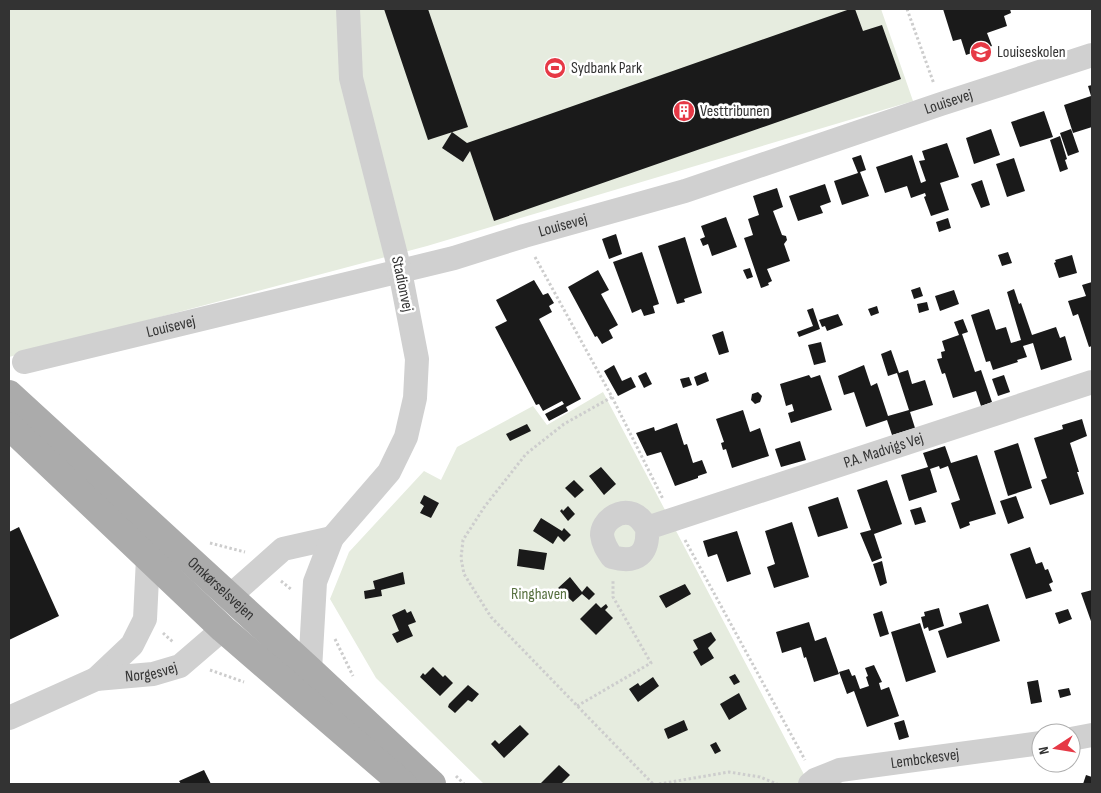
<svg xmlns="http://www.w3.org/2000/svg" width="1101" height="793" viewBox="0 0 1101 793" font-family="'Sofia Sans Condensed',sans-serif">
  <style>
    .green { fill: #e6ecdf }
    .building { fill: #1a1a1a }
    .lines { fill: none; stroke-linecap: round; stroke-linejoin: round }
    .path { stroke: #cdcdcd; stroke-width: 3; stroke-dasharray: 2.5 2.5; stroke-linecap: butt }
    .minor { stroke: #d0d0d0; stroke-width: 24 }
    .major { stroke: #ababab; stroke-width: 28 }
    .labels { text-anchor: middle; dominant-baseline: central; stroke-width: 5; stroke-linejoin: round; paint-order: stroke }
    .poi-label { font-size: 16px; fill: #333; stroke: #fff; text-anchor: start }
    .street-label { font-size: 16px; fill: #333; stroke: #fff }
    .park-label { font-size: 16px; fill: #56703f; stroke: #fff }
  </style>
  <rect width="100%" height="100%" fill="#fff"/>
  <path class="green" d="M9,9H881L913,101L427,246L9,357Z
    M603,392L809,784H484L376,678L330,599L349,552L424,471L441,480L457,447L533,406L547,425Z"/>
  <path class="building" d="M384,9H428L468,127L428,140Z
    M850,9H855L863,31L882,25L901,79L494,221L470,151L463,162L442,148L452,132L467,143Z
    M943,9H1010L1011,13L1004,16L1007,26L987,33L992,46L966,55L961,39L953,41Z
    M1092,85V127L1073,133L1064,105L1091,96L1088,86Z
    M1044,111L1053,137L1020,147L1011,122Z
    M991,129L1000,155L974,164L966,138Z
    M1071,129L1079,152L1068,156L1060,133Z
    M1060,136L1067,159L1065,160L1068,169L1060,172L1050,140Z
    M947,143L959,177L940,183L949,210L931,216L924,197L926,196L925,193L911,198L907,186L885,193L876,167L912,155L921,183L926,181L919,161L925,160L922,151Z
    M861,155L866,170L860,172L869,196L842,205L834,181L858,173L852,158Z
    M1014,158L1025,191L1007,197L996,164Z
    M982,180L990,205L981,208L971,184Z
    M825,184L831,202L820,206L823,213L798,221L789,196Z
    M777,188L783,207L773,211L782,235L786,236L787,240L784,244L790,261L767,269L772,281L768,283L769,285L761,288L744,238L753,235L748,219L759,215L753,196Z
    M726,217L737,247L712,256L708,244L703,246L700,239L705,237L701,226Z
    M948,218L951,228L939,232L936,222Z
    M616,234L622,254L609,259L602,239Z
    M685,237L702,293L684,299L685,302L677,304L658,246Z
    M642,252L659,304L653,306L655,313L644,316L641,309L632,313L613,262Z
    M1008,252L1012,263L1002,266L998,255Z
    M1072,255L1077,273L1059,278L1054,263L1056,262L1055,260Z
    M750,268L753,277L747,279L743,270Z
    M598,270L609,290L601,294L618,325L609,330L613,338L602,344L597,336L595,337L568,287Z
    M534,280L543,295L548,293L554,303L549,306L552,312L539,319L581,399L566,407L568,411L549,421L545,414L564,404L562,401L543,411L539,404L536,405L495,327L507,321L496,300Z
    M1092,282V346L1089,347L1078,314L1073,316L1068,301L1086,296L1082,285Z
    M920,287L923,296L914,299L911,290Z
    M1014,289L1019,304L1021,303L1032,335L1056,327L1060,338L1065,336L1072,360L1041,370L1033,343L1023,346L1027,357L1017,360L1018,362L993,370L990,361L986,362L971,315L989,309L996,330L1006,327L1011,343L1021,340L1007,292Z
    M954,290L959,304L940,311L935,296Z
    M927,302L929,310L919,313L917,304Z
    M877,306L879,313L871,316L868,309Z
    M813,308L820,329L799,337L797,332L813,326L807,310Z
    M838,314L843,325L827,331L825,326L822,327L819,320Z
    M963,319L968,332L962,334L975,372L981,370L992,402L981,406L976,391L953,398L945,373L942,374L937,359L942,358L941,352L945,351L942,341L959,335L954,322Z
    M723,331L729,352L719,355L712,335Z
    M821,342L826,362L814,365L808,345Z
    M891,350L899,373L908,370L912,384L925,380L933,405L910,412L915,428L892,435L887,420L866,427L854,392L844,395L838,376L864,365L871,386L877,383L888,416L909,410L897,373L888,376L881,354Z
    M614,365L622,381L631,377L636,387L618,396L604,371Z
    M646,372L652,384L644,388L638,376Z
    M706,372L709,381L697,386L694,377Z
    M809,375L811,378L820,375L832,410L791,423L788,413L794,411L792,404L786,406L780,384Z
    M1004,375L1010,392L998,396L992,379Z
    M689,377L692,385L683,388L680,379Z
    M758,392L762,396L760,402L755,404L751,400L752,394Z
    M743,410L750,432L760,428L769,456L732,468L726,449L723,450L721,443L724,442L716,419Z
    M1082,419L1087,436L1070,443L1079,472H1077L1084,494L1050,505L1041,480L1047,478L1034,438L1063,429L1062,425Z
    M677,423L684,445L687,444L693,463L702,460L707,473L698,476V478L675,486L661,452L647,456L636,433L654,427L655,431Z
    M527,424L531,431L510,441L506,434Z
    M800,441L806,460L781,467L775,449Z
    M1018,443L1032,488L1008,496L994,451Z
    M945,446L951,463L977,455L996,514L969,522L970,525L960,529L951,503L960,500L948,466L940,469L939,466L930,469L937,492L909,501L901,475L928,467L923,453Z
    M601,467L616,484L604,495L589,476Z
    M574,480L584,490L575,498L565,488Z
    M887,480L902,524L874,534L882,558L872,562L860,533L871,530L857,490Z
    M424,495L439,503L431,518L420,513L424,506L420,503Z
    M1016,496L1024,518L1008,524L1000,501Z
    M838,497L848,528L818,537L808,507Z
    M568,506L575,514L568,521L560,511L562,509L563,511Z
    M921,507L926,522L915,525L910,510Z
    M541,518L562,531L564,528L571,535L564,542L558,536L553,544L533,531Z
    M792,522L809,577L774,588L767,567L775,564L765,531Z
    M19,527L59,616L9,640V532Z
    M737,531L751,574L727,582L717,554L708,557L703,541Z
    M1030,547L1036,564L1042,562L1045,570L1048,569L1053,582L1049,584L1052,591L1026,599L1010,554Z
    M519,549L547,553L544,570L517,566Z
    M882,561L887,583L880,586L873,564Z
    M403,572L405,584L381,590L382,596L365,599L364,591L375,589L373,581Z
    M570,577L582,592L587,586L595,594L589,600L582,594L573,602L558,588Z
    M685,584L691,594L666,608L659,596Z
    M1092,590V624L1081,593Z
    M596,603L601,608L606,604L608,607L605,610L613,618L596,635L580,619Z
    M988,604L1000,641L947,658L938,631L962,623L959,613Z
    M939,608L944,626L929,631L928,627L924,629L921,617L925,616L924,612Z
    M405,609L407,613L411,611L416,622L408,625L413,636L397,643L392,634L399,631L392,615Z
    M1068,609L1072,619L1059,624L1055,613Z
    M882,611L889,634L880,637L873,614Z
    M809,622L815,641L826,637L839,674L814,682L806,657L804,658L801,647L782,653L776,632Z
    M920,623L936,672L906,682L891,632Z
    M711,632L716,640L708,648L714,658L701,666L693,652L698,649L693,640Z
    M874,665L882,682L879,683L881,690L889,687L899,716L867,727L854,691L847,694L839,672L849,669L852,676L855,675L860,689L869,686L866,677L868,676L865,668Z
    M433,667L443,677L445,675L453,683L440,696L420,677L423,673L425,675Z
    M735,674L740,682L734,685L729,677Z
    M653,677L659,686L638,702L629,689L638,683L640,686Z
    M1038,680L1042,702L1031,704L1027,682Z
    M468,685L479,694L472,702L468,700L455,713L448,707L449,704Z
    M1069,688L1071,695L1060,698L1058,690Z
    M739,693L747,709L729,720L720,704Z
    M684,720L688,730L668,739L664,729Z
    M904,720L909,737L899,740L894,723Z
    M520,725L529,734L504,758L491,744L495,740L499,744Z
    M716,742L721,751L715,754L710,745Z
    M559,765L570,775L561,784H540Z
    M204,770L211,784H181L179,781Z
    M1086,775L1092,777V784H1083Z"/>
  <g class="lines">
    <path class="path" d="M907,9L934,84
      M535,257L612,397L663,499
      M612,397L564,424L526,454L485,506L463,540L461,558L464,574L491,617L653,784
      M685,540L805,760
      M210,543L245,552
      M281,581L292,590
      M163,633L173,642
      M335,639L353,676
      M210,670L244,682
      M577,706L651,663L613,597V579
      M456,776L464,784
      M659,784L729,772L760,777L777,784"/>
    <g class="minor">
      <path id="s1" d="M24,362L454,258L524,236L685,191L941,104L1092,55"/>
      <path id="s2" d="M647,528C649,554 637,564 612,557C607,550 603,544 602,535C602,521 619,509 633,514C640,517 643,522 647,528L1092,382"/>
      <path d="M230,596L283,549L332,538"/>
      <path d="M310,670L315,582L332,538L389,472L406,437L415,398L417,359L400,271L351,78L348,9"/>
      <path d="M96,679L132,645L145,619L148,558"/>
      <path id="s3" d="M9,718L96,679L153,674L180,666L223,629"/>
      <path d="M1071,739L1092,735"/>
      <path id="s4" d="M810,784L815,780L840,770L1041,743"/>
    </g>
    <g class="major">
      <path id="s5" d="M9,394L310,670L432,784"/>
      <path d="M9,426L223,629L403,784"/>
    </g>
  </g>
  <defs>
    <g id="school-disc" transform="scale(1.125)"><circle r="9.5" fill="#e63946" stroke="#fff"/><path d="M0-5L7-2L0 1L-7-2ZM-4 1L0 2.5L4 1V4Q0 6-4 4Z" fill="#fff"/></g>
    <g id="stadium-disc" transform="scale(1.125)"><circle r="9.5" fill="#e63946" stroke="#fff"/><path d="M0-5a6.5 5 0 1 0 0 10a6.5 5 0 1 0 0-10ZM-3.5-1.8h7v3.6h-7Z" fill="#fff"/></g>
    <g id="building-disc" transform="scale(1.125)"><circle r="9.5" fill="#e63946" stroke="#fff"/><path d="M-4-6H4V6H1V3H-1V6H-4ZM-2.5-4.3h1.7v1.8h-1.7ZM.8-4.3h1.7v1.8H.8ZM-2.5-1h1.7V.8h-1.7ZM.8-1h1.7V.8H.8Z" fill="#fff"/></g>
  </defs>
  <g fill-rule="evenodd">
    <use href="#school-disc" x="981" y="52"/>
    <use href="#stadium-disc" x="555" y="68"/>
    <use href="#building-disc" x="684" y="111"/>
  </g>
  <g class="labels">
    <g class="poi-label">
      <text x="997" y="52">Louiseskolen</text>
      <text x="571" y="68">Sydbank Park</text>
      <text x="700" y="111">Vesttribunen</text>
    </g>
    <g class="street-label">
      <text stroke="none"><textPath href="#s1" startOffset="961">Louisevej</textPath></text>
      <text stroke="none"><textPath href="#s1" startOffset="556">Louisevej</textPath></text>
      <text transform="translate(402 284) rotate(78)">Stadionvej</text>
      <text stroke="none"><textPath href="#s1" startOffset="151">Louisevej</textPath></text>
      <text stroke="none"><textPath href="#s2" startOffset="394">P.A. Madvigs Vej</textPath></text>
      <text stroke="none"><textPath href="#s5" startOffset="288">Omkørselsvejen</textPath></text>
      <text stroke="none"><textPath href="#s3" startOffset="151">Norgesvej</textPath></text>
      <text stroke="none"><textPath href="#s4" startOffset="119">Lembckesvej</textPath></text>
    </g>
    <g class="park-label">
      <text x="539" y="594">Ringhaven</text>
    </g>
  </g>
  <rect width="1101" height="793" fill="none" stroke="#333333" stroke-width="20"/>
  <g transform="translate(1056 748) rotate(258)"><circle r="24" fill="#ffffff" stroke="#adadad"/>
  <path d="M0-4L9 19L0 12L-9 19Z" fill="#e63946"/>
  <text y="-8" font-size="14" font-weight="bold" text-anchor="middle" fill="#333333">N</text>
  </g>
</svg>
